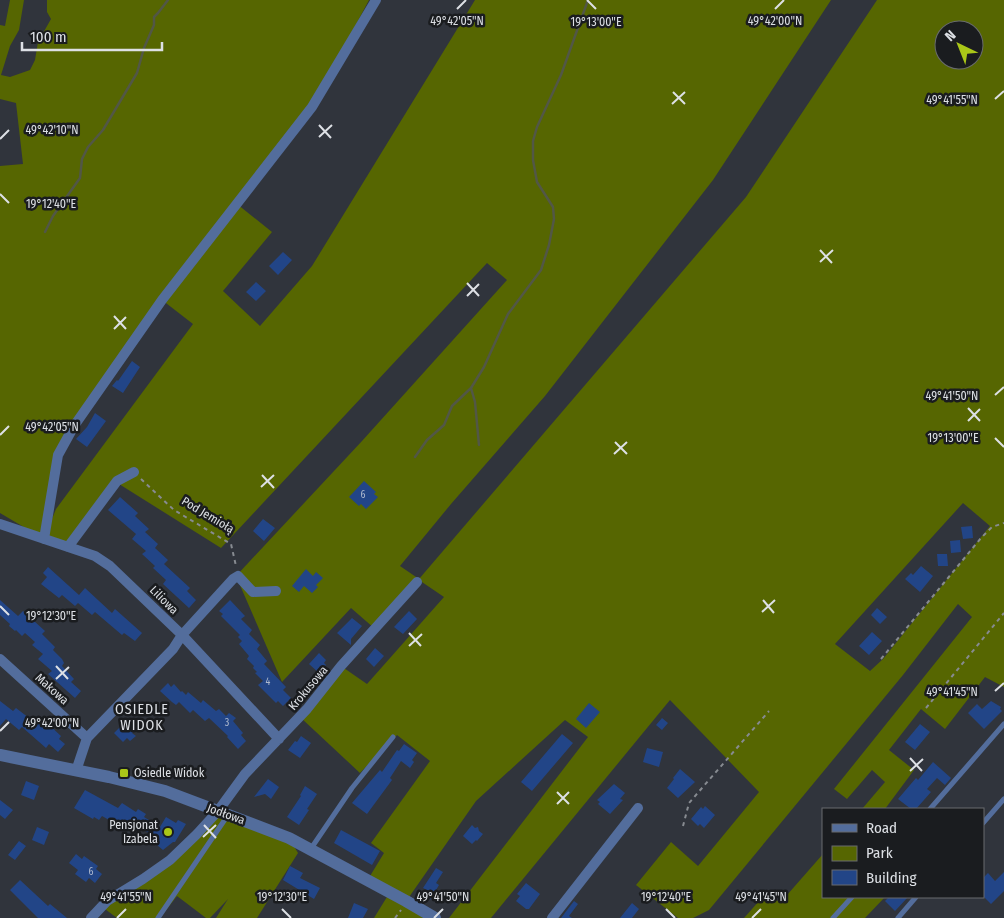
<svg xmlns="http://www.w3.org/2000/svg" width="1004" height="918" viewBox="0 0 1004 918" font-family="'Fira Sans Condensed',sans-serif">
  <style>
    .green { fill: #566601; fill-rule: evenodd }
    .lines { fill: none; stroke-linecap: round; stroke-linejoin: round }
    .stream { stroke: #525746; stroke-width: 2.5 }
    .building { fill: #224587 }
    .path { stroke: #878b91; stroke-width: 2; stroke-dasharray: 4 4; stroke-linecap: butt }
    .service { stroke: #536d9c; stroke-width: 5 }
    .minor { stroke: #536d9c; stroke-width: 10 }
    .tertiary { stroke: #536d9c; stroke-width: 12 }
    .ticks { fill: none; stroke: #dde0e5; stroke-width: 2 }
    .poi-dot { fill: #aac718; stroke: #1a1c1f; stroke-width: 2 }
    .labels { text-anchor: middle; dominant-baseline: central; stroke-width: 5; stroke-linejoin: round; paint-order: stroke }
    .number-label { font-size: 10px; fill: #aeb9ce }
    .street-label { font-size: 12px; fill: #dde0e5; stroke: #1a1c1f }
    .poi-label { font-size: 12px; fill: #dde0e5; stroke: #1a1c1f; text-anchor: start }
    .neighbourhood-label { font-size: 14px; letter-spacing: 1px; fill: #dde0e5; stroke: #1a1c1f }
    .ticks-label { font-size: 12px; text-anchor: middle; fill: #dde0e5; stroke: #1a1c1f; stroke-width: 5; stroke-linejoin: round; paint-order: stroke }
  </style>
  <rect width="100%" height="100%" fill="#30343c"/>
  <path class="green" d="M10,0H24L19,30L10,46L1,75L10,77L30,70L35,60L38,42L51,19L47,12V0H369L312,107L237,204L272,232L223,291L260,326L312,266L475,0H831L713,180L545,396L451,504L400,566L419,579L746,197L877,0H1004V687L985,677L945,729L921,709L889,750L914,770L885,809H862L885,782L872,770L847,799L834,789L972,617L958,604L903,675L709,910L693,918H678L636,885L671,842L698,866L759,792L670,700L491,918H449L588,737L565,720L476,801L407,900L435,918H374L390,892L367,881L384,853L371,843L430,761L397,735L360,773L300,717L341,666L367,684L444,597L419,580L374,628L351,608L282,682L236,576L362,441L507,280L487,263L221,548L119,484L73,548L44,539L0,513V166L23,164L16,103L0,99V25L5,26ZM944,30H974V60H944ZM162,300L193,324L56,509L45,536L60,449ZM963,503L990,526L883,659L870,671L835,644Z
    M218,811L289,838L298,853L257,918H216L228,899L210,918H206L177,896L160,918H117L105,909L107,901L143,879Z
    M823,854V897H885L865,918H744L767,892L780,903Z"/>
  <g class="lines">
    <path class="stream" d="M45,232L53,216L80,178L82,159L88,147L103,130L137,73L144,48L154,25V17L158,13L168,0
      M471,388L475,402L479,445
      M415,457L427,440L444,425L452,406L471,388L484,367L508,314L541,270L549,245L554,219L553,207L537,182L533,160V141L537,127L561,75L588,0"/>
  </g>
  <path class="building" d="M283,252L292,260L278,275L269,266Z
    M256,282L266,291L256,301L246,292Z
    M132,361L140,367L123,393L112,386L117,380L118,381Z
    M95,413L106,421L87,447L76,439L87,427Z
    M364,481L376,492L374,494L378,497L366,509L361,504L359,506L349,497Z
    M120,497L138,513L135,516L149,529L145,532L158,544L155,548L168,560L164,564L190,588L187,591L196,600L189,608L163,584L166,580L153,568L155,566L142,554L146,551L132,539L136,534L108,510Z
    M263,519L275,528L264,541L253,531Z
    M972,526L973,538L963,539L961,527Z
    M960,540L961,552L951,553L950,541Z
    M937,554H947L948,566H938Z
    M921,566L933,576L920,592L905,579L911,573L913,575Z
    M48,567L79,595L85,588L112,613L115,609L142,633L135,641L124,633L122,635L95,612L92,615L78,603L75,606L62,595L59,598L41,584L47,577L43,573Z
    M306,569L313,576L316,572L323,578L316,585L318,587L312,593L304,586L299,592L292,586Z
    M0,600L18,616L23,611L45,631L42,634L55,647L53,650L62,659L64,663L62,666L74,679L71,682L81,691L75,698L48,674L52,671L38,659L43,654L32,645L35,642L25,633L22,636L16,630L15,631L9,626L10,624L0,615Z
    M230,600L245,616L241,619L252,630L249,634L260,645L257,649L267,661L264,664L286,687L283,690L291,698L283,706L278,701L276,703L258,685L263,681L255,673L257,672L253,668L254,666L247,659L249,656L239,644L242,641L238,637L240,635L221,616L223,614L219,611Z
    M877,608L887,617L880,624L871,615Z
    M409,611L417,619L403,634L394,627Z
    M352,618L362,626L351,639V645L337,633Z
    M872,632L882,641L869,655L859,646Z
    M375,648L384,656L374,667L366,659Z
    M319,653L326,660L324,663L326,665L319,673L309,664Z
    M168,683L171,687L174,684L181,692L182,691L186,695L188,692L201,703L203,700L216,711L219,709L226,716L229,713L236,718L233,721L243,733L241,735L246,741L238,749L227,737L228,736L209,718L205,721L193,710L190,713L179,702L176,705L172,702L160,691Z
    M0,701L13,711L16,708L29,718L32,716L44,726L47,723L61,736L59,739L65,744L58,752L49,744L46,748L22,727L19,730L6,719L0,726Z
    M991,701L1001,707L1000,709L1002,711L984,729L968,713L977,704L982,709Z
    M589,703L600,712L586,728L576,719Z
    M662,718L668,723L662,730L656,725Z
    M127,720L136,729L132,733L136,736L130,741L127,738L123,742L114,733Z
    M920,724L930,732L915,750L905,742Z
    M562,734L573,743L532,791L521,782Z
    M301,736L311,743L300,758L288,750L295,741L297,742Z
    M404,744L417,753L412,760L414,762L410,768L401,761L390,778L392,780L367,814L352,803L380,770L382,772L397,750L399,751Z
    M647,748L663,752L659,767L643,762Z
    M933,762L951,778L945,785L937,778L927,789L931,792L916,809H911L898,799L916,778L918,780Z
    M680,769L695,782L678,798L667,788L674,779L673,778Z
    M268,779L279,787L271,799L265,794L254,797Z
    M26,781L39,786L34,800L21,795Z
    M614,784L625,793L620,799L623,800L610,814L598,804L600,802L597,800Z
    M305,786L317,794L307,809L309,810L299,825L287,817L301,796L300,795Z
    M85,790L118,808L122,803L136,812L138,809L146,814L144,817L160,827L166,817L176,823L178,820L186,824L175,842H173L163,850L151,840L154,836L135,825L133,829L119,821L116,824L102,816L99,820L94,817L93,819L74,808Z
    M0,800L13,810L5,819L0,815Z
    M705,806L715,815L704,828L700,824L698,826L691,819L701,807L703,809Z
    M472,825L475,828L478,827L479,831L483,834L477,841L476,840L472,844L463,836Z
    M37,827L49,832L44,845L32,840Z
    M341,830L380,851L372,865L334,843Z
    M19,841L26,846L15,860L8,855Z
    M76,854L82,859L84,856L98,866L96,869L102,874L95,883L89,878L86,882L75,874L78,870L69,863Z
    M290,866L303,873L300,878L320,888L314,899L283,880Z
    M436,868L443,872L436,883L439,885L430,900L429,891L423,888Z
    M1004,872V891L991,904L983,896V878L988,873L995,881Z
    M20,880L48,906L50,904L67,918H38L10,890Z
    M526,883L540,894L529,909H526L516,901L520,896L517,894Z
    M889,897H908L895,911L885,901Z
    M574,901L578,904L569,916L572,918H561Z
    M354,903L368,909L363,918H348Z
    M632,903L639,909L632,918H620Z"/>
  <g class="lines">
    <path class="path" d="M141,479L174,510L231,544L236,566
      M881,659L981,538L992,527L1004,523
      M926,708L1004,613
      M683,826L689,803L769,711
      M395,918L401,910"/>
    <path class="service" d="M930,809L1004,724
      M983,823L1004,799
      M310,850L352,788L393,737
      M158,918L228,815
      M833,918L852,897
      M898,918L916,897"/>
    <path class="minor" d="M0,524L95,556L110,566L182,635L279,739
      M44,539L58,455L74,426L162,300L312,107L376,0
      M68,547L117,481L134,472
      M0,659L87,738
      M76,771L87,738L173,649L182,635L233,579L238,576L253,592L276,591
      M91,918L107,901L143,879L170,860L197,834L218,811L245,774L307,709L341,666L417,582
      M552,918L638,808"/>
    <path class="tertiary" d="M0,755L109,777L165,791L218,811L289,838L406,901L435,918"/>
  </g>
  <path class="ticks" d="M587,0L596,9M457,9L466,0M775,9L784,0M673,92L685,104M995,99L1004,91M672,104L685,92M319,125L331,138M319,137L332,125M0,139L9,130M0,194L9,203M820,250L832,263M820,262L833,250M467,283L479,296M467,296L479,284M114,316L126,329M114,329L126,317M995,395L1004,387M968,408L980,421M968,421L980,409M0,435L9,426M995,438L1004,447M615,442L627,454M614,454L627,442M262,475L274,488M261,487L274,475M763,600L774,613M0,606L9,615M762,612L775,600M409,633L421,646M409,646L422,634M56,666L68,679M56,679L69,667M995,691L1004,683M0,731L9,722M910,758L922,771M910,771L923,759M557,792L569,804M557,804L569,792M204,825L216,838M203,837L216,825M282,909L291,918M666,909L675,918M117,918L126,909M434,918L443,909M752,918L761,909"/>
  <g class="poi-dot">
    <rect x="119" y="768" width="10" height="10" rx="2.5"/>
    <circle cx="168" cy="832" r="5"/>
  </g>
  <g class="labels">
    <g class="number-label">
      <text x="363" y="495">6</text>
      <text x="268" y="682">4</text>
      <text x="227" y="723">3</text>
      <text x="91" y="872">6</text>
    </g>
    <g class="street-label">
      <text transform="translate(208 515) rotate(31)">Pod Jemiołą</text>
      <text transform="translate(164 600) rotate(45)">Liliowa</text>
      <text transform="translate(308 688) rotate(-50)">Krokusowa</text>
      <text transform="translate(52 689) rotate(42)">Makowa</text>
      <text transform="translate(226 814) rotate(20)">Jodłowa</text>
    </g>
    <g class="poi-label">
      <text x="134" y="773">Osiedle Widok</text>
      <text x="158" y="825" text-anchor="end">Pensjonat<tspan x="158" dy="14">Izabela</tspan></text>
    </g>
    <g class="neighbourhood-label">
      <text x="142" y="709">OSIEDLE<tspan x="142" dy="16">WIDOK</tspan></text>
    </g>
  </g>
  <g class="ticks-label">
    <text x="457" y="25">49°42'05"N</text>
    <text x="775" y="25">49°42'00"N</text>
    <text x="596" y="26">19°13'00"E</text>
    <text x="952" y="104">49°41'55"N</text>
    <text x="52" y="134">49°42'10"N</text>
    <text x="51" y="208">19°12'40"E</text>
    <text x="952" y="400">49°41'50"N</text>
    <text x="52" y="431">49°42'05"N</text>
    <text x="953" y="442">19°13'00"E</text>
    <text x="51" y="620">19°12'30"E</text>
    <text x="952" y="696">49°41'45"N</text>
    <text x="52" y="727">49°42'00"N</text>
    <text x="282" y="901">19°12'30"E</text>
    <text x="666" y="901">19°12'40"E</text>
    <text x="126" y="901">49°41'55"N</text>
    <text x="443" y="901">49°41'50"N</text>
    <text x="761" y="901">49°41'45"N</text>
  </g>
  <rect x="822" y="808" width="162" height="90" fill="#1a1c1f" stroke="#686a6e"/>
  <rect x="832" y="824" width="25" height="8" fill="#536d9c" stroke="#686a6e"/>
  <text x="866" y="833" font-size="15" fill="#dde0e5">Road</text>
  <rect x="832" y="846" width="25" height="15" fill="#566601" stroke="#686a6e"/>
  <text x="866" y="858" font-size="15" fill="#dde0e5">Park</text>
  <rect x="832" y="870" width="25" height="15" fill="#224587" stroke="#686a6e"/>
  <text x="866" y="883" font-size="15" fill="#dde0e5">Building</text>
  <g transform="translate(959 45) rotate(317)"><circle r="24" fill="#1a1c1f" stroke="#686a6e"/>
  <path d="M0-4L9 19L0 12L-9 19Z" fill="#aac718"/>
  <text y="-8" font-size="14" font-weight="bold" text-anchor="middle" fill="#dde0e5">N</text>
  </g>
  <path d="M22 42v8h140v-8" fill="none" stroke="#dde0e5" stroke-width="2.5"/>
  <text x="30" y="42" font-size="15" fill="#dde0e5" stroke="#1a1c1f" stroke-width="4" paint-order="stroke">100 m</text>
</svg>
